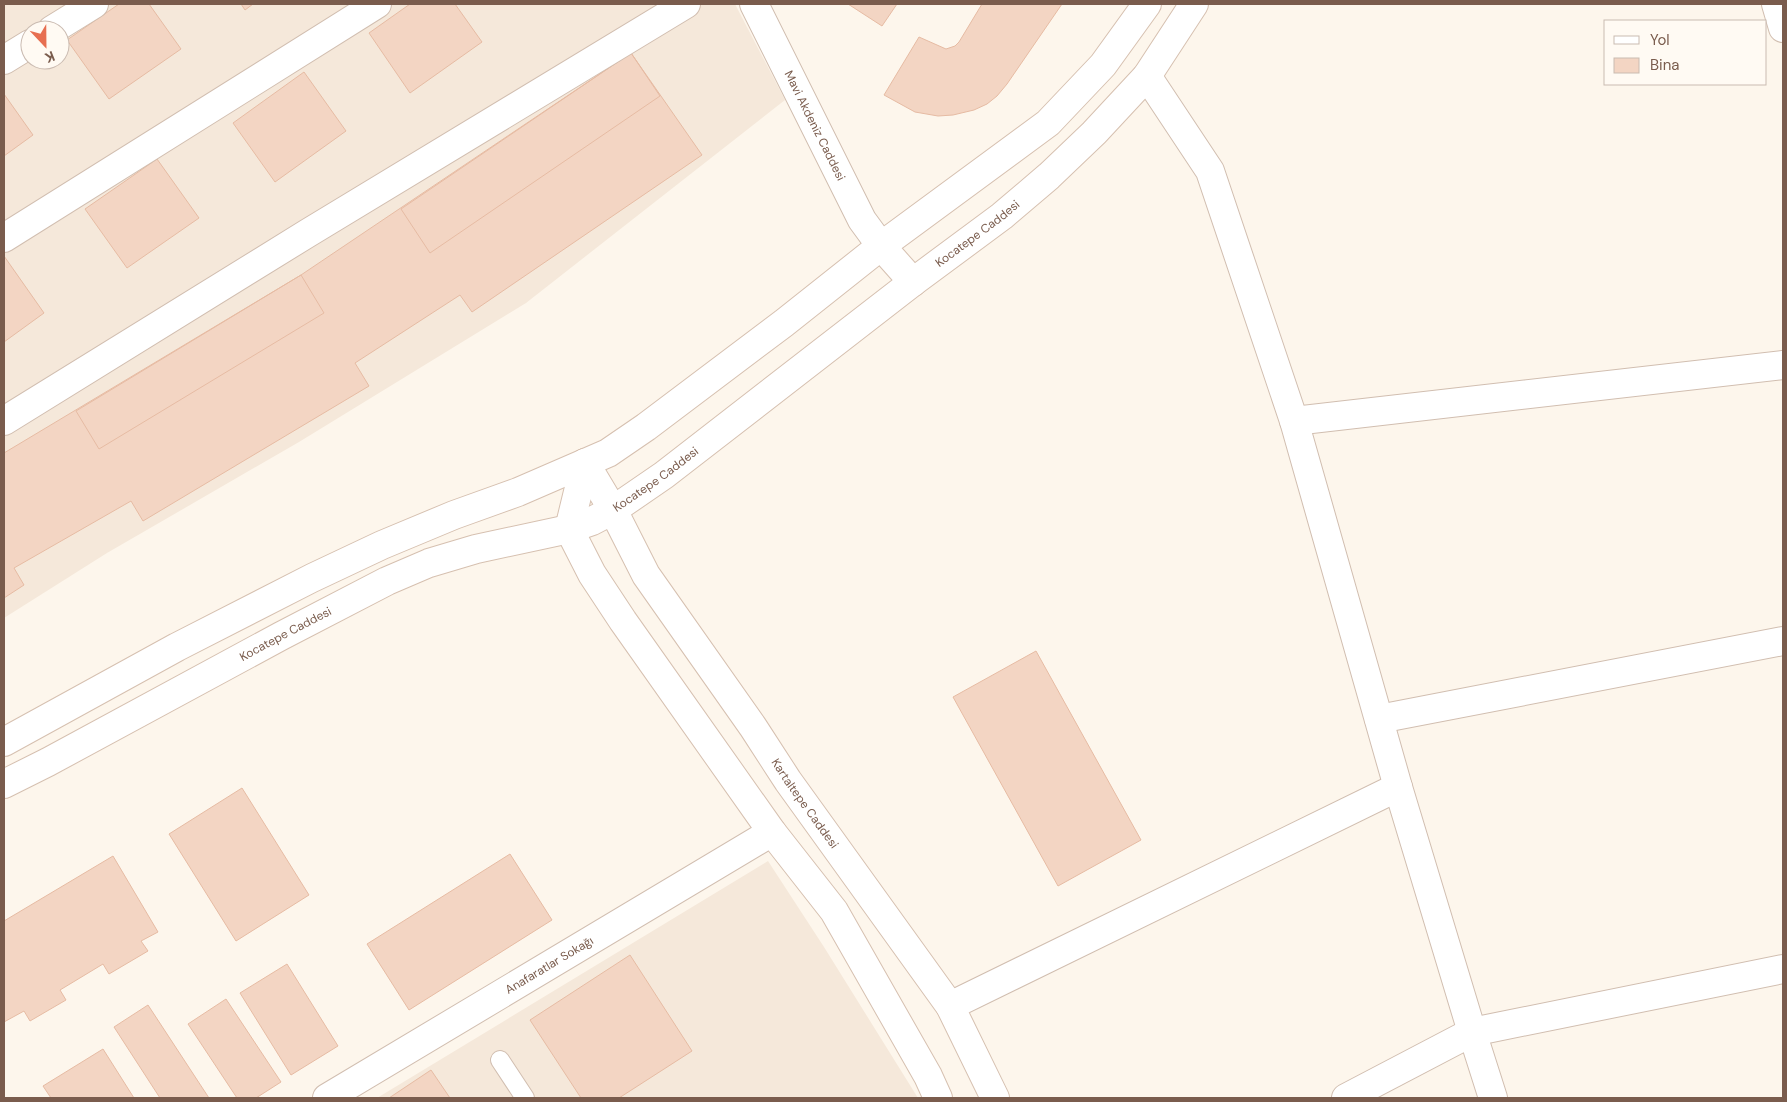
<svg xmlns="http://www.w3.org/2000/svg" width="1787" height="1102" viewBox="0 0 1787 1102" font-family="'DM Sans',sans-serif">
  <style>
    .residential { fill: #f5e8da; fill-rule: evenodd }
    .building { fill: #f3d5c3; stroke: #e6bba3 }
    .lines { fill: none; stroke-linecap: round; stroke-linejoin: round }
    .service-casing { stroke: #d1beb0; stroke-width: 20 }
    .minor-casing { stroke: #d1beb0; stroke-width: 30 }
    .tertiary-casing { stroke: #d1beb0; stroke-width: 30 }
    .secondary-casing { stroke: #d6c0b0; stroke-width: 30 }
    .service { stroke: #fff; stroke-width: 18 }
    .minor { stroke: #fff; stroke-width: 28 }
    .tertiary { stroke: #fff; stroke-width: 28 }
    .secondary { stroke: #fff; stroke-width: 28 }
    .labels { text-anchor: middle; dominant-baseline: central; stroke-width: 4; stroke-linejoin: round; paint-order: stroke }
    .street-label { font-size: 12px; fill: #7a5c4d; stroke: #fffaf3 }
  </style>
  <rect width="100%" height="100%" fill="#fdf6ec"/>
  <path class="residential" d="M4,4H735L785,100L526,303L299,442L107,553L4,618ZM30,30H60V60H30Z
    M768,861L824,947L918,1098H377Z"/>
  <path class="building" d="M119,4H149L181,49L109,99L67,40Z
    M241,4H253L245,10Z
    M410,4H455L482,42L410,93L369,33Z
    M848,4H897L882,26Z
    M982,4H1062L1007,84L997,96L987,104L974,110L953,115L938,116L915,112L884,95L919,37L946,49L955,46L959,42Z
    M631,53L660,96L430,253L401,209Z
    M631,53L702,155L472,312L460,295L355,363L369,386L143,521L131,501L14,568L24,585L4,598V453L301,275Z
    M304,72L346,131L275,182L233,123Z
    M4,94L33,135L4,156Z
    M157,159L199,218L127,268L85,209Z
    M4,256L44,313L4,342Z
    M301,275L324,313L99,449L76,411Z
    M1036,651L1141,840L1058,886L953,697Z
    M242,788L309,895L236,941L169,834Z
    M510,854L552,920L409,1010L367,944Z
    M113,856L158,932L141,941L148,951L109,974L103,964L60,990L66,1000L30,1021L24,1011L4,1022V921Z
    M630,955L692,1051L619,1098H581L530,1020Z
    M287,964L338,1046L291,1075L240,993Z
    M226,999L281,1082L256,1098H237L188,1024Z
    M148,1005L209,1098H160L114,1027Z
    M103,1049L134,1098H51L43,1086Z
    M431,1070L450,1098H389Z"/>
  <g class="lines">
    <g class="service-casing">
      <path id="service" d="M500,1060L525,1098"/>
    </g>
    <g class="minor-casing">
      <g id="minor">
        <path d="M1776,4L1783,28"/>
        <path d="M52,30L94,4"/>
        <path d="M4,60L30,44"/>
        <path d="M1147,76L1210,171L1294,421L1398,787L1472,1032L1493,1098"/>
        <path d="M4,238L377,4"/>
        <path d="M4,421L308,233L686,4"/>
        <path d="M1294,421L1783,365"/>
        <path d="M1379,719L1783,641"/>
        <path d="M950,1006L1398,787"/>
        <path id="s1" d="M327,1098L772,832"/>
        <path d="M1346,1098L1472,1032L1783,969"/>
      </g>
    </g>
    <g class="tertiary-casing">
      <g id="tertiary">
        <path id="s2" d="M754,4L862,220L881,246"/>
      </g>
    </g>
    <g class="secondary-casing">
      <g id="secondary">
        <path d="M881,246L913,282"/>
        <path id="s3" d="M585,463L613,510L646,575L753,727L788,781L950,1006L995,1098"/>
        <path d="M585,463L569,529L592,574L623,621L772,832L834,911L928,1076L938,1098"/>
        <path d="M4,742L177,647L312,578L382,545L454,515L518,492L608,453L646,427L784,323L881,246L1048,123L1103,65L1147,4"/>
        <path id="s4" d="M4,784L48,762L281,636L387,581L429,563L476,549L569,529L592,521L613,510L664,475L913,282L1002,216L1049,176L1094,133L1147,76L1194,4"/>
      </g>
    </g>
    <use href="#service" class="service"/>
    <use href="#minor" class="minor"/>
    <use href="#tertiary" class="tertiary"/>
    <use href="#secondary" class="secondary"/>
  </g>
  <g class="labels">
    <g class="street-label">
      <text stroke="none"><textPath href="#s2" startOffset="136">Mavi Akdeniz Caddesi</textPath></text>
      <text stroke="none"><textPath href="#s4" startOffset="1129">Kocatepe Caddesi</textPath></text>
      <text stroke="none"><textPath href="#s4" startOffset="724">Kocatepe Caddesi</textPath></text>
      <text stroke="none"><textPath href="#s4" startOffset="319">Kocatepe Caddesi</textPath></text>
      <text stroke="none"><textPath href="#s3" startOffset="406">Kartaltepe Caddesi</textPath></text>
      <text stroke="none"><textPath href="#s1" startOffset="259">Anafaratlar Sokağı</textPath></text>
    </g>
  </g>
  <rect width="1787" height="1102" fill="none" stroke="#7a5c4d" stroke-width="10"/>
  <rect x="1604" y="20" width="162" height="65" fill="#fffaf3" stroke="#cabbb1"/>
  <rect x="1614" y="36" width="25" height="8" fill="#ffffff" stroke="#cabbb1"/>
  <text x="1650" y="45" font-size="15" fill="#7a5c4d">Yol</text>
  <rect x="1614" y="58" width="25" height="15" fill="#f3d5c3" stroke="#cabbb1"/>
  <text x="1650" y="70" font-size="15" fill="#7a5c4d">Bina</text>
  <g transform="translate(45 45) rotate(158)"><circle r="24" fill="#fffaf3" stroke="#cabbb1"/>
  <path d="M0-4L9 19L0 12L-9 19Z" fill="#e76f51"/>
  <text y="-8" font-size="14" font-weight="bold" text-anchor="middle" fill="#7a5c4d">K</text>
  </g>
</svg>
